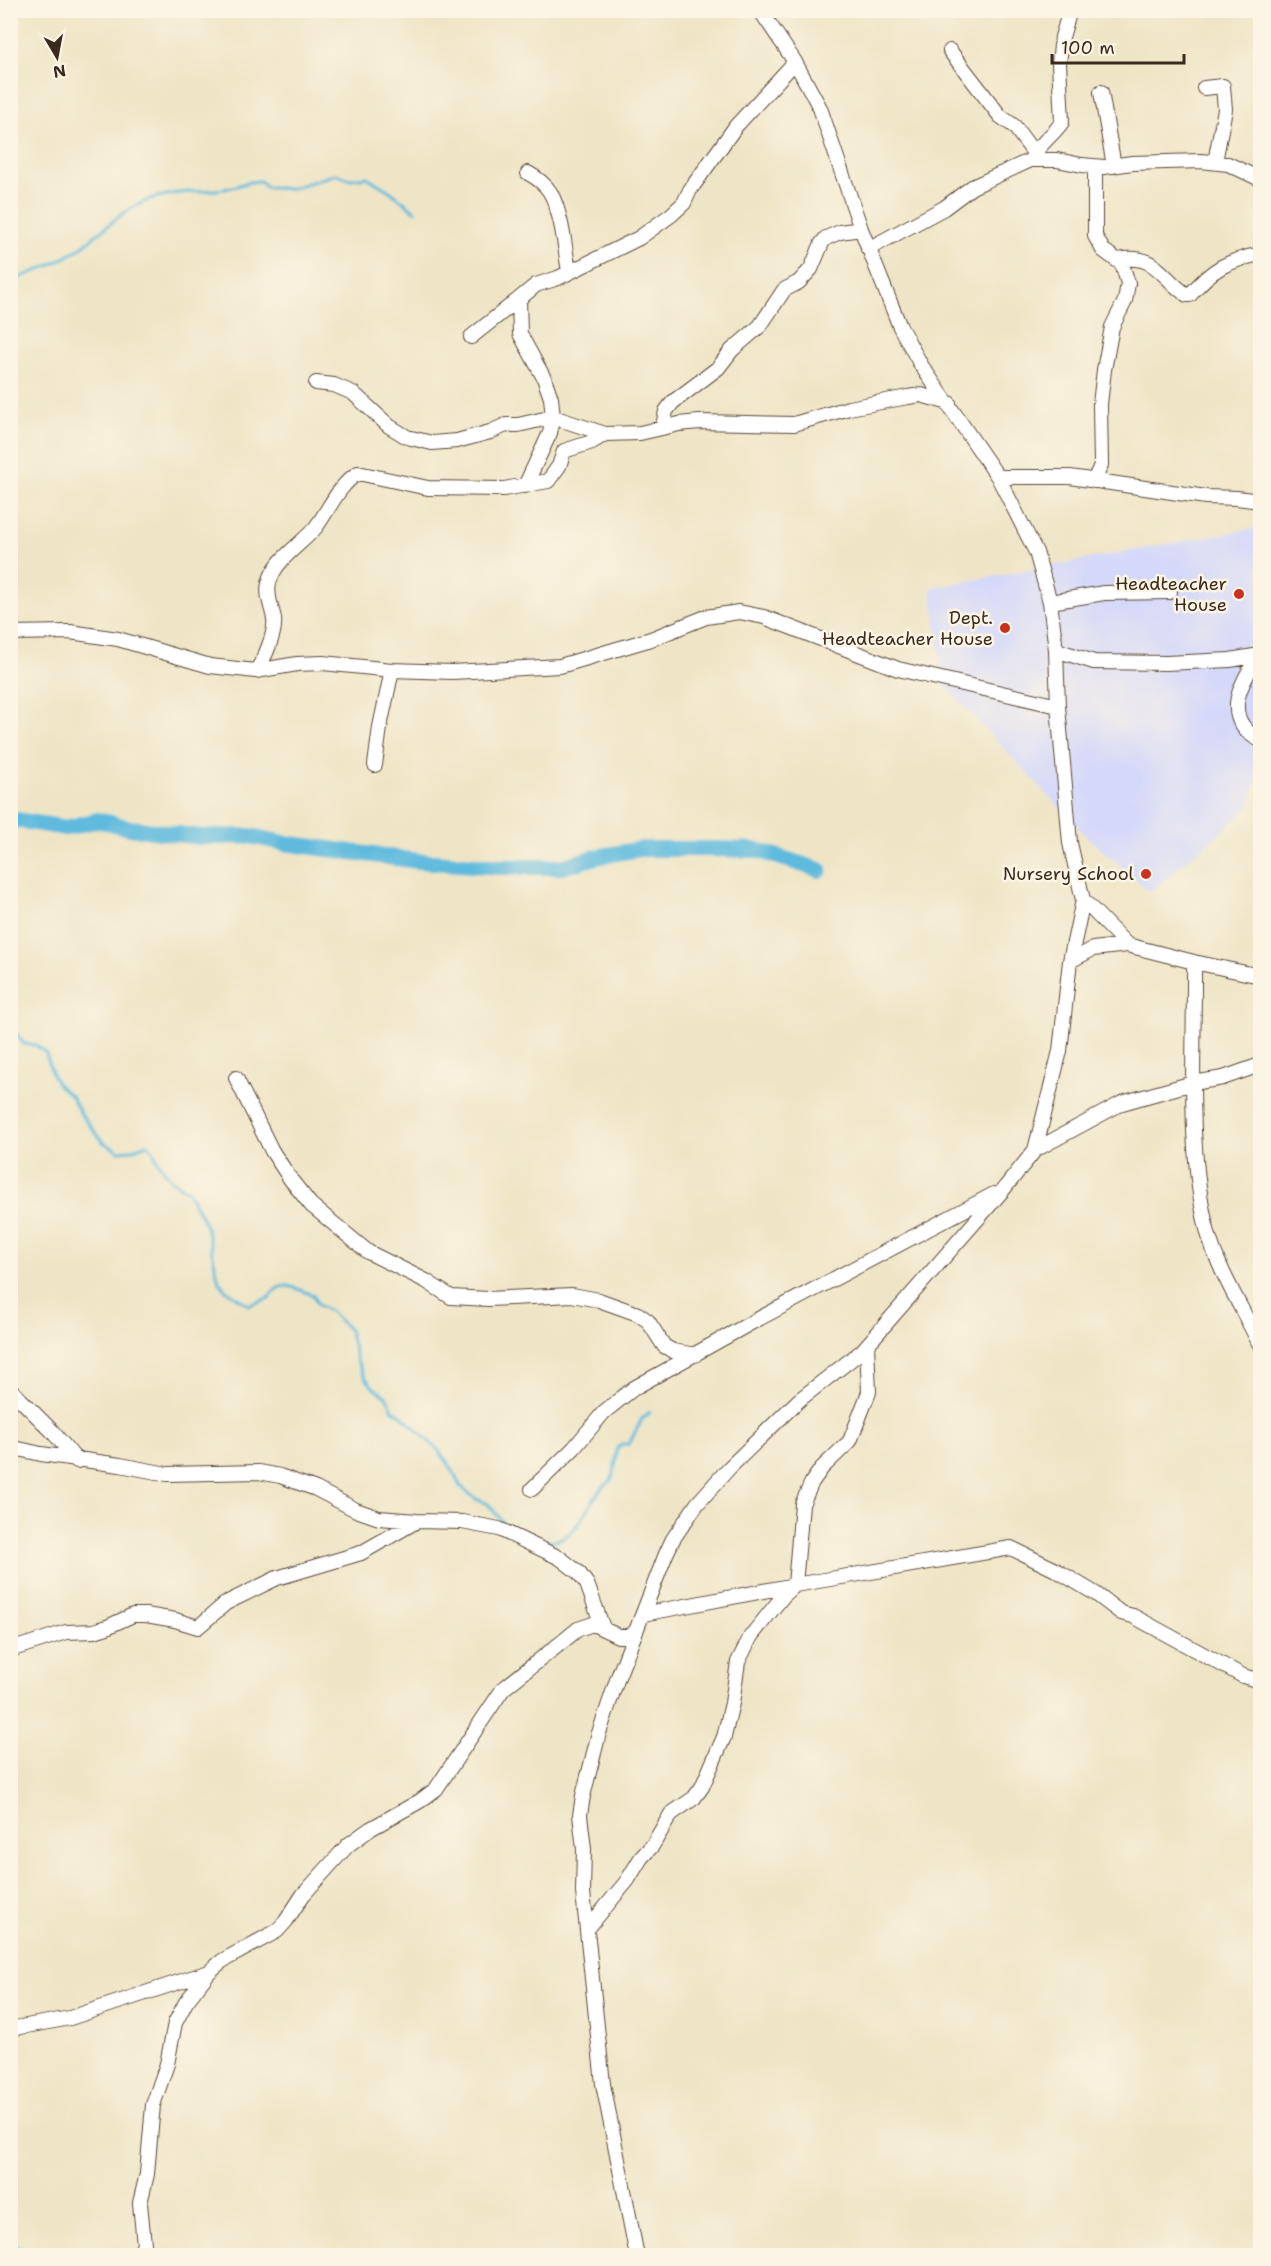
<svg xmlns="http://www.w3.org/2000/svg" width="1271" height="2266" viewBox="0 0 1271 2266" font-family="'Shantell Sans',sans-serif">
  <style>
    .built { fill: #d4d8f9 }
    .lines { fill: none; stroke-linecap: round; stroke-linejoin: round }
    .stream { stroke: #5fbadd; stroke-width: 3 }
    .river { stroke: #5fbadd; stroke-width: 16 }
    .minor-casing { stroke: #564637; stroke-width: 16 }
    .minor { stroke: #fff; stroke-width: 14 }
    .poi-dot { fill: #c8321e; stroke: #fcf5e5; stroke-width: 2 }
    .labels { text-anchor: middle; dominant-baseline: central; stroke-width: 5; stroke-linejoin: round; paint-order: stroke }
    .poi-label { font-size: 18px; fill: #3b2a1e; stroke: #fcf5e5; text-anchor: end }
  </style>
  <rect width="100%" height="100%" fill="#fcf5e5"/>
  <filter id="ink" filterUnits="userSpaceOnUse"><feTurbulence type="fractalNoise" baseFrequency=".0167" numOctaves="2"/><feDisplacementMap in="SourceGraphic" scale="12" xChannelSelector="R" yChannelSelector="G"/><feConvolveMatrix kernelMatrix="1 2 1 2 8 2 1 2 1" color-interpolation-filters="sRGB"/></filter>
  <filter id="wash" filterUnits="userSpaceOnUse"><feTurbulence type="fractalNoise" baseFrequency=".008" numOctaves="4" result="noise"/><feDisplacementMap in="SourceGraphic" scale="24" xChannelSelector="R" yChannelSelector="G"/><feGaussianBlur stdDeviation="1.35" result="paint"/><feColorMatrix in="noise" values="0 0 0 0 0 0 0 0 0 0 0 0 0 0 0 0 0 1.4 0 .05"/><feComposite in="paint" operator="in"/></filter>
  <g filter="url(#wash)">
    <rect width="100%" height="100%" fill="#eee5c6"/>
    <path class="built" d="M1260,527V770L1248,809L1150,892L1088,838L944,685L931,588Z"/>
    <g class="lines">
      <path class="stream" d="M10,281C35,272 59,263 80,248C103,231 121,211 148,200C172,191 199,192 224,189C237,187 247,181 260,181L266,187L290,189L336,174L349,179L367,177L391,192L415,211
        M10,1025L24,1044L36,1045L46,1053L52,1074L58,1085L72,1097L80,1113L103,1142L119,1151L131,1150L147,1144C155,1150 155,1157 160,1165C167,1178 177,1185 188,1191L206,1226L219,1282L227,1291L249,1305L269,1298C281,1277 295,1289 313,1295L318,1305L330,1311L349,1330L357,1361L365,1377L374,1388L387,1397L393,1410L400,1414L438,1450L449,1464L460,1486L476,1499L488,1504L505,1525
        M538,1540C576,1548 583,1511 601,1489C606,1484 611,1483 613,1476C616,1467 616,1457 617,1448L622,1444H629L642,1419L650,1412
        M10,2240L30,2256"/>
      <path class="river" d="M10,819L66,828L98,820L130,828L200,837L250,836L284,843L418,861L502,867H562L596,857L640,849H708L757,850L820,870"/>
    </g>
  </g>
  <g filter="url(#ink)">
    <g class="lines">
      <g class="minor-casing">
        <path id="minor" d="M760,10L795,62L820,108L861,229L900,327L921,365L998,477L1036,552L1050,602L1056,650L1058,706L1070,843L1083,900L1127,945L1194,962L1260,976
          M950,51L1000,116L1014,126L1034,153
          M1204,88L1223,86L1225,109L1215,162
          M1101,92L1114,166
          M1031,160C1038,144 1053,136 1062,122L1059,63L1062,37L1070,10
          M528,173C537,178 545,184 550,192C562,213 565,249 569,272
          M868,249L944,208L972,187L1031,160H1057L1082,165L1104,167L1132,163L1201,161L1228,164L1260,179
          M1118,260C1157,253 1160,277 1187,295H1190C1212,268 1228,261 1260,254
          M471,337L519,299
          M316,383L334,385L353,393L389,426L407,437L432,443L457,441L490,432L506,425H518L553,417L605,434
          M663,426L666,411L673,402L718,368L732,350L760,326L784,290L799,282L811,269L822,243L826,238L840,232L861,229
          M998,477H1070L1206,497L1237,498L1260,501
          M1094,481L1101,465L1100,404L1104,370L1112,327L1125,301L1128,283L1122,264L1103,250L1095,236V167
          M525,486L550,433L553,417L551,398L544,378L520,334L519,299L536,285L558,278L639,238L671,215L684,203L690,190L736,126L795,62
          M1050,602L1104,593L1170,592
          M10,633L70,632L118,639L210,666L256,671L297,664L323,663L392,670L452,672L560,666L651,639L706,617L739,612L764,617L898,669L1058,706
          M1056,650L1094,662L1166,663L1230,660L1260,655
          M1258,657C1239,685 1221,720 1260,740
          M256,671C264,660 276,633 274,619C272,607 266,596 269,583C275,559 301,545 316,527C330,508 338,486 358,473L428,488L504,489L548,481L559,466L564,451L592,442L605,434L640,433L679,424L699,422L794,424L849,408L908,397L921,395L949,403
          M375,765L380,727L392,670
          M1070,961L1093,949L1127,945
          M1194,962C1195,1048 1186,1150 1208,1233C1219,1272 1243,1309 1260,1345
          M236,1078L272,1151L291,1180L311,1205L368,1252L426,1281L451,1297L488,1299L572,1295L599,1300L638,1314L648,1321L664,1346L673,1351L695,1355
          M1035,1150L1122,1103L1193,1083L1223,1078L1260,1065
          M10,1389L52,1431L77,1461
          M10,1447L41,1454L120,1465L167,1474L259,1472L280,1476L316,1489L356,1510L379,1518L417,1521L462,1522L499,1529L560,1558L579,1573L587,1584L603,1628
          M532,1489L574,1448L604,1412L634,1388L749,1324L994,1194
          M643,1614L795,1585L1011,1548L1056,1570L1096,1594L1121,1613L1133,1616L1243,1676L1260,1681
          M10,1650L66,1632L94,1631L107,1627L133,1615H146L175,1620L198,1627L226,1603L277,1578L361,1553L417,1521
          M588,1928L627,1881L641,1858L652,1846L671,1814L694,1798L702,1787L724,1737L732,1703L738,1662L751,1636L784,1595L795,1585L802,1504L812,1482L822,1468L850,1441L869,1392L867,1345
          M10,2029L70,2018L209,1972L222,1961L277,1931L286,1921L303,1895L348,1845L370,1829L420,1801L436,1789L503,1689L562,1642L578,1629L593,1624L618,1636H627L636,1632
          M139,2256L144,2244L140,2203L147,2174L153,2105L167,2064L175,2023L186,2002L209,1972
          M637,2256L603,2084L583,1892L584,1849L580,1815L583,1796L599,1733L618,1677L666,1554L673,1539L697,1504L729,1468L799,1400L862,1351L1003,1190L1035,1150L1060,1051L1070,961L1083,900"/>
      </g>
      <use href="#minor" class="minor"/>
    </g>
  </g>
  <g class="poi-dot">
    <circle cx="1239" cy="594" r="6"/>
    <circle cx="1005" cy="628" r="6"/>
    <circle cx="1146" cy="874" r="6"/>
  </g>
  <g class="labels">
    <g class="poi-label">
      <text x="1227" y="584">Headteacher<tspan x="1227" dy="21">House</tspan></text>
      <text x="993" y="618">Dept.<tspan x="993" dy="21">Headteacher House</tspan></text>
      <text x="1134" y="874">Nursery School</text>
    </g>
  </g>
  <rect width="1271" height="2266" fill="none" stroke="#fcf5e5" stroke-width="36"/>
  <g transform="translate(57 57) rotate(170)" stroke="#fcf5e5" stroke-width="4.5" paint-order="stroke">
  <path d="M0-4.5L10 22L0 15L-10 22Z" fill="#3b2a1e"/>
  <text y="-9" font-size="16" font-weight="bold" text-anchor="middle" fill="#3b2a1e">N</text>
  </g>
  <path d="M1052 54v9h132v-9" fill="none" stroke="#3b2a1e" stroke-width="3"/>
  <text x="1061" y="54" font-size="18" fill="#3b2a1e" stroke="#fcf5e5" stroke-width="4.5" paint-order="stroke">100 m</text>
</svg>
